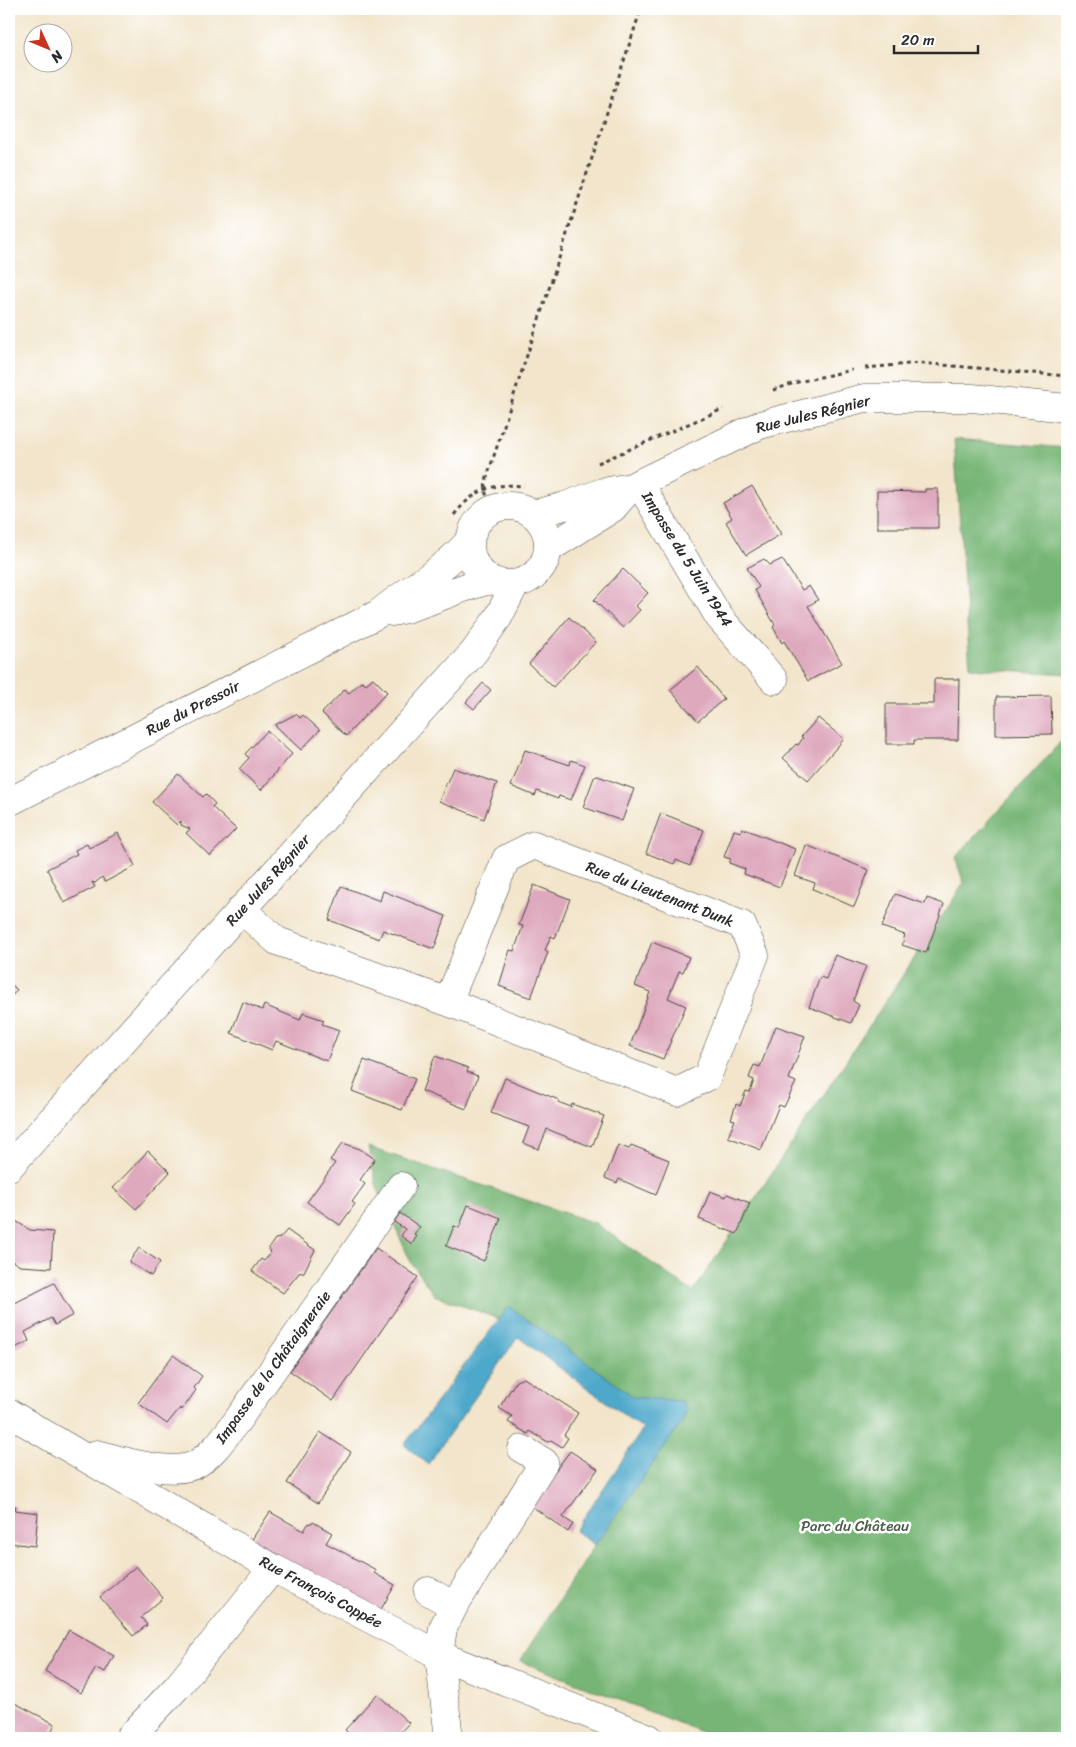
<svg xmlns="http://www.w3.org/2000/svg" width="1076" height="1747" viewBox="0 0 1076 1747" font-family="Sriracha,sans-serif">
  <style>
    .forest { fill: #76b575; stroke: #507050 }
    .water { fill: #4da8ca; stroke: #3c6a7a }
    .building { fill: #dea8bd }
    .lines { fill: none; stroke-linecap: round; stroke-linejoin: round }
    .minor-casing { stroke: #494743; stroke-width: 29 }
    .path { stroke: #494743; stroke-width: 3; stroke-dasharray: 4 4; stroke-linecap: butt }
    .minor { stroke: #fff; stroke-width: 28 }
    .labels { text-anchor: middle; dominant-baseline: central; stroke-width: 5; stroke-linejoin: round; paint-order: stroke }
    .street-label { font-size: 15px; fill: #2b2b2b; stroke: #fff }
    .park-label { font-size: 15px; fill: #4a5d47; stroke: #fff }
  </style>
  <rect width="100%" height="100%" fill="#fff"/>
  <filter id="ink" filterUnits="userSpaceOnUse"><feTurbulence type="fractalNoise" baseFrequency=".02" numOctaves="2"/><feDisplacementMap in="SourceGraphic" scale="10" xChannelSelector="R" yChannelSelector="G"/><feConvolveMatrix kernelMatrix="1 2 1 2 8 2 1 2 1" color-interpolation-filters="sRGB"/></filter>
  <filter id="wash" filterUnits="userSpaceOnUse"><feTurbulence type="fractalNoise" baseFrequency=".0096" numOctaves="4" result="noise"/><feDisplacementMap in="SourceGraphic" scale="20" xChannelSelector="R" yChannelSelector="G"/><feGaussianBlur stdDeviation="1.12" result="paint"/><feColorMatrix in="noise" values="0 0 0 0 0 0 0 0 0 0 0 0 0 0 0 0 0 1.4 0 .05"/><feComposite in="paint" operator="in"/></filter>
  <g filter="url(#wash)">
    <rect width="100%" height="100%" fill="#f2e5cb"/>
    <path class="forest" d="M954,439L1067,448V674L970,668Z
      M1067,735V1738H717L520,1661L664,1436L515,1325L434,1295L411,1262L377,1188L368,1147L595,1223L693,1292L964,883L955,858Z"/>
    <path class="water" d="M509,1306L634,1397L682,1401L687,1411L681,1424L595,1545L575,1531L643,1429L518,1337L428,1464L404,1445Z"/>
    <g id="blocks">
      <path class="building" d="M752,486L781,534L746,555L726,522L732,518L723,503Z
        M925,489H938V528H877V491L925,492Z
        M764,559L770,565L782,559L802,590L809,586L818,600L808,606L842,663L808,681L784,641L782,643L773,627L775,625L755,590L759,587L747,568Z
        M623,569L648,593L636,606L640,610L623,628L594,600Z
        M569,617L596,642L553,687L529,664Z
        M698,667L724,699L698,721L670,690Z
        M373,678L387,692L346,736L322,713L345,689L349,693L362,681L366,684Z
        M934,679H959L958,740H914V744H886V704H934Z
        M483,683L491,690L474,709L466,702Z
        M1051,696L1052,734L996,735V697Z
        M296,714L300,718L303,715L320,730L301,750L275,725Z
        M818,718L844,739L808,780L783,758L796,744L798,745L803,738L801,737Z
        M267,731L292,754L261,790L239,769L249,758L245,754Z
        M525,750L570,765L571,760L585,765L571,800L559,796L558,799L537,791L535,796L511,786Z
        M453,768L497,783L484,819L439,801Z
        M178,774L203,797L206,794L215,804L212,807L236,829L210,856L186,833L190,829L181,825V821L177,825L152,802Z
        M595,775L634,789L622,821L583,807Z
        M661,813L704,830L690,866L676,860L674,864L646,853Z
        M742,828L795,849L780,887L744,874L745,869L729,863L731,859L724,857L734,830L741,832Z
        M118,833L135,866L105,882L102,877L95,883L92,882L95,887L64,903L47,869L77,854L75,850L87,844L89,848Z
        M806,845L869,870L854,907L813,889L815,883L795,876Z
        M534,885L570,899L555,938L551,936L545,950L548,952L531,998L499,986L510,950L514,951L523,926L519,925Z
        M341,886L380,901L383,891L446,916L434,949L383,930L379,939L329,920Z
        M895,894L925,904L927,898L944,904L926,953L902,945L905,935L882,927Z
        M652,942L689,957L683,972L679,971L668,998L686,1006L663,1059L630,1046L650,992L635,986Z
        M835,955L866,966L853,1001L859,1005L851,1023L809,1007L820,977L826,979Z
        M9,982L17,990L9,999Z
        M243,1002L262,1010L264,1005L300,1020L303,1013L324,1020L322,1024L339,1030L327,1061L276,1041L272,1050L231,1033Z
        M776,1026L805,1036L789,1079L796,1082L784,1107L779,1105L761,1150L728,1137L735,1120L731,1119L736,1104L740,1106L746,1091L750,1092L754,1080L749,1078L754,1065L760,1067Z
        M435,1056L468,1068L467,1072L478,1076L466,1109L422,1091Z
        M364,1060L415,1079L402,1110L352,1091Z
        M505,1078L559,1100L558,1102L571,1107L572,1104L604,1116L592,1147L547,1129L539,1149L523,1143L529,1127L491,1113Z
        M343,1143L360,1149L375,1159L360,1180L365,1184L352,1202L355,1204L340,1225L307,1202L335,1163L330,1160Z
        M618,1145L629,1149L631,1145L669,1160L656,1195L619,1179L617,1183L605,1178Z
        M148,1151L170,1172L136,1209L113,1188Z
        M710,1191L726,1197L727,1194L750,1203L737,1234L699,1219Z
        M468,1205L501,1218L484,1261L446,1246L454,1226L459,1228Z
        M400,1213L420,1227L414,1234L417,1236L412,1244L401,1236L405,1229L394,1222Z
        M11,1218L30,1230L53,1232L51,1268L20,1266L9,1259V1222Z
        M287,1230L315,1250L304,1272L299,1273L283,1293L252,1271L261,1259L264,1261L270,1254L269,1248L275,1239L280,1238Z
        M139,1248L160,1262L151,1276L129,1262Z
        M376,1248L418,1277L333,1401L290,1371Z
        M54,1283L73,1315L55,1325L51,1318L25,1332L29,1341L13,1349L9,1341V1306Z
        M173,1355L202,1376L194,1388L196,1390L187,1403L182,1410L180,1408L167,1424L138,1403Z
        M524,1378L578,1413L564,1435L568,1438L562,1447L551,1440L548,1442L530,1431L528,1434L508,1422L512,1416L499,1408L516,1381Z
        M320,1432L351,1452L318,1503L287,1483Z
        M570,1451L598,1469L563,1517L573,1524L568,1532L530,1505Z
        M9,1506H16L15,1510L38,1513L35,1546L9,1543Z
        M270,1512L304,1531L308,1524L313,1522L332,1533L326,1543L376,1570L374,1573L395,1585L380,1611L251,1541Z
        M136,1566L163,1598L141,1617L147,1625L133,1636L100,1597Z
        M69,1630L114,1656L105,1672L96,1668L81,1693L45,1671Z
        M377,1694L409,1723L395,1738H354L345,1730Z
        M9,1700L55,1724L48,1738L39,1736L38,1738H9Z"/>
    </g>
  </g>
  <g filter="url(#ink)">
    <use href="#blocks" fill-opacity="0" stroke="#494743" stroke-width="1"/>
    <g class="lines">
      <g class="minor-casing">
        <path id="minor" d="M639,483L719,617L774,680
          M470 545a39 39 0 1 1 78 0a39 39 0 1 1-78 0Z
          M534,514L565,506L603,492L631,487L760,425L864,398H972L1067,408
          M548,549L613,508L631,487
          M392,612C426,606 456,587 491,580
          M9,802L378,614C409,588 444,571 470,540
          M241,909L277,941L448,1002L677,1092L707,1077L755,955L742,925L534,845L506,859L448,1002
          M9,1167L474,652L499,616L515,584
          M9,1413L273,1568L439,1655L649,1738
          M97,1454C122,1460 175,1478 198,1463C214,1453 225,1436 237,1421L401,1186
          M428,1591L454,1606
          M129,1738L178,1686L273,1568
          M449,1738L439,1655L443,1628L454,1606L544,1462L522,1449"/>
      </g>
      <path class="path" d="M865,368L920,363L1067,376
        M773,390L798,382L852,370
        M598,463L723,409
        M490,511L485,489L486,480L641,9
        M454,515C475,489 491,483 524,486"/>
      <use href="#minor" class="minor"/>
    </g>
  </g>
  <g class="labels">
    <g class="street-label">
      <text transform="translate(813 414) rotate(-14)">Rue Jules Régnier</text>
      <text transform="translate(687 559) rotate(58)">Impasse du 5 Juin 1944</text>
      <text transform="translate(193 708) rotate(-27)">Rue du Pressoir</text>
      <text transform="translate(268 880) rotate(-48)">Rue Jules Régnier</text>
      <text transform="translate(660 894) rotate(21)">Rue du Lieutenant Dunk</text>
      <text transform="translate(273 1367) rotate(-54)">Impasse de la Châtaigneraie</text>
      <text transform="translate(321 1592) rotate(28)">Rue François Coppée</text>
    </g>
    <g class="park-label">
      <text x="855" y="1526">Parc du Château</text>
    </g>
  </g>
  <rect width="1076" height="1747" fill="none" stroke="#fff" stroke-width="30"/>
  <g transform="translate(48 48) rotate(134)"><circle r="24" fill="#ffffff" stroke="#aaaaaa"/>
  <path d="M0-4L9 19L0 12L-9 19Z" fill="#c8321e"/>
  <text y="-8" font-size="14" font-weight="bold" text-anchor="middle" fill="#2b2b2b">N</text>
  </g>
  <path d="M894 45v8h84v-8" fill="none" stroke="#2b2b2b" stroke-width="2.5"/>
  <text x="901" y="45" font-size="15" fill="#2b2b2b" stroke="#ffffff" stroke-width="4" paint-order="stroke">20 m</text>
</svg>
